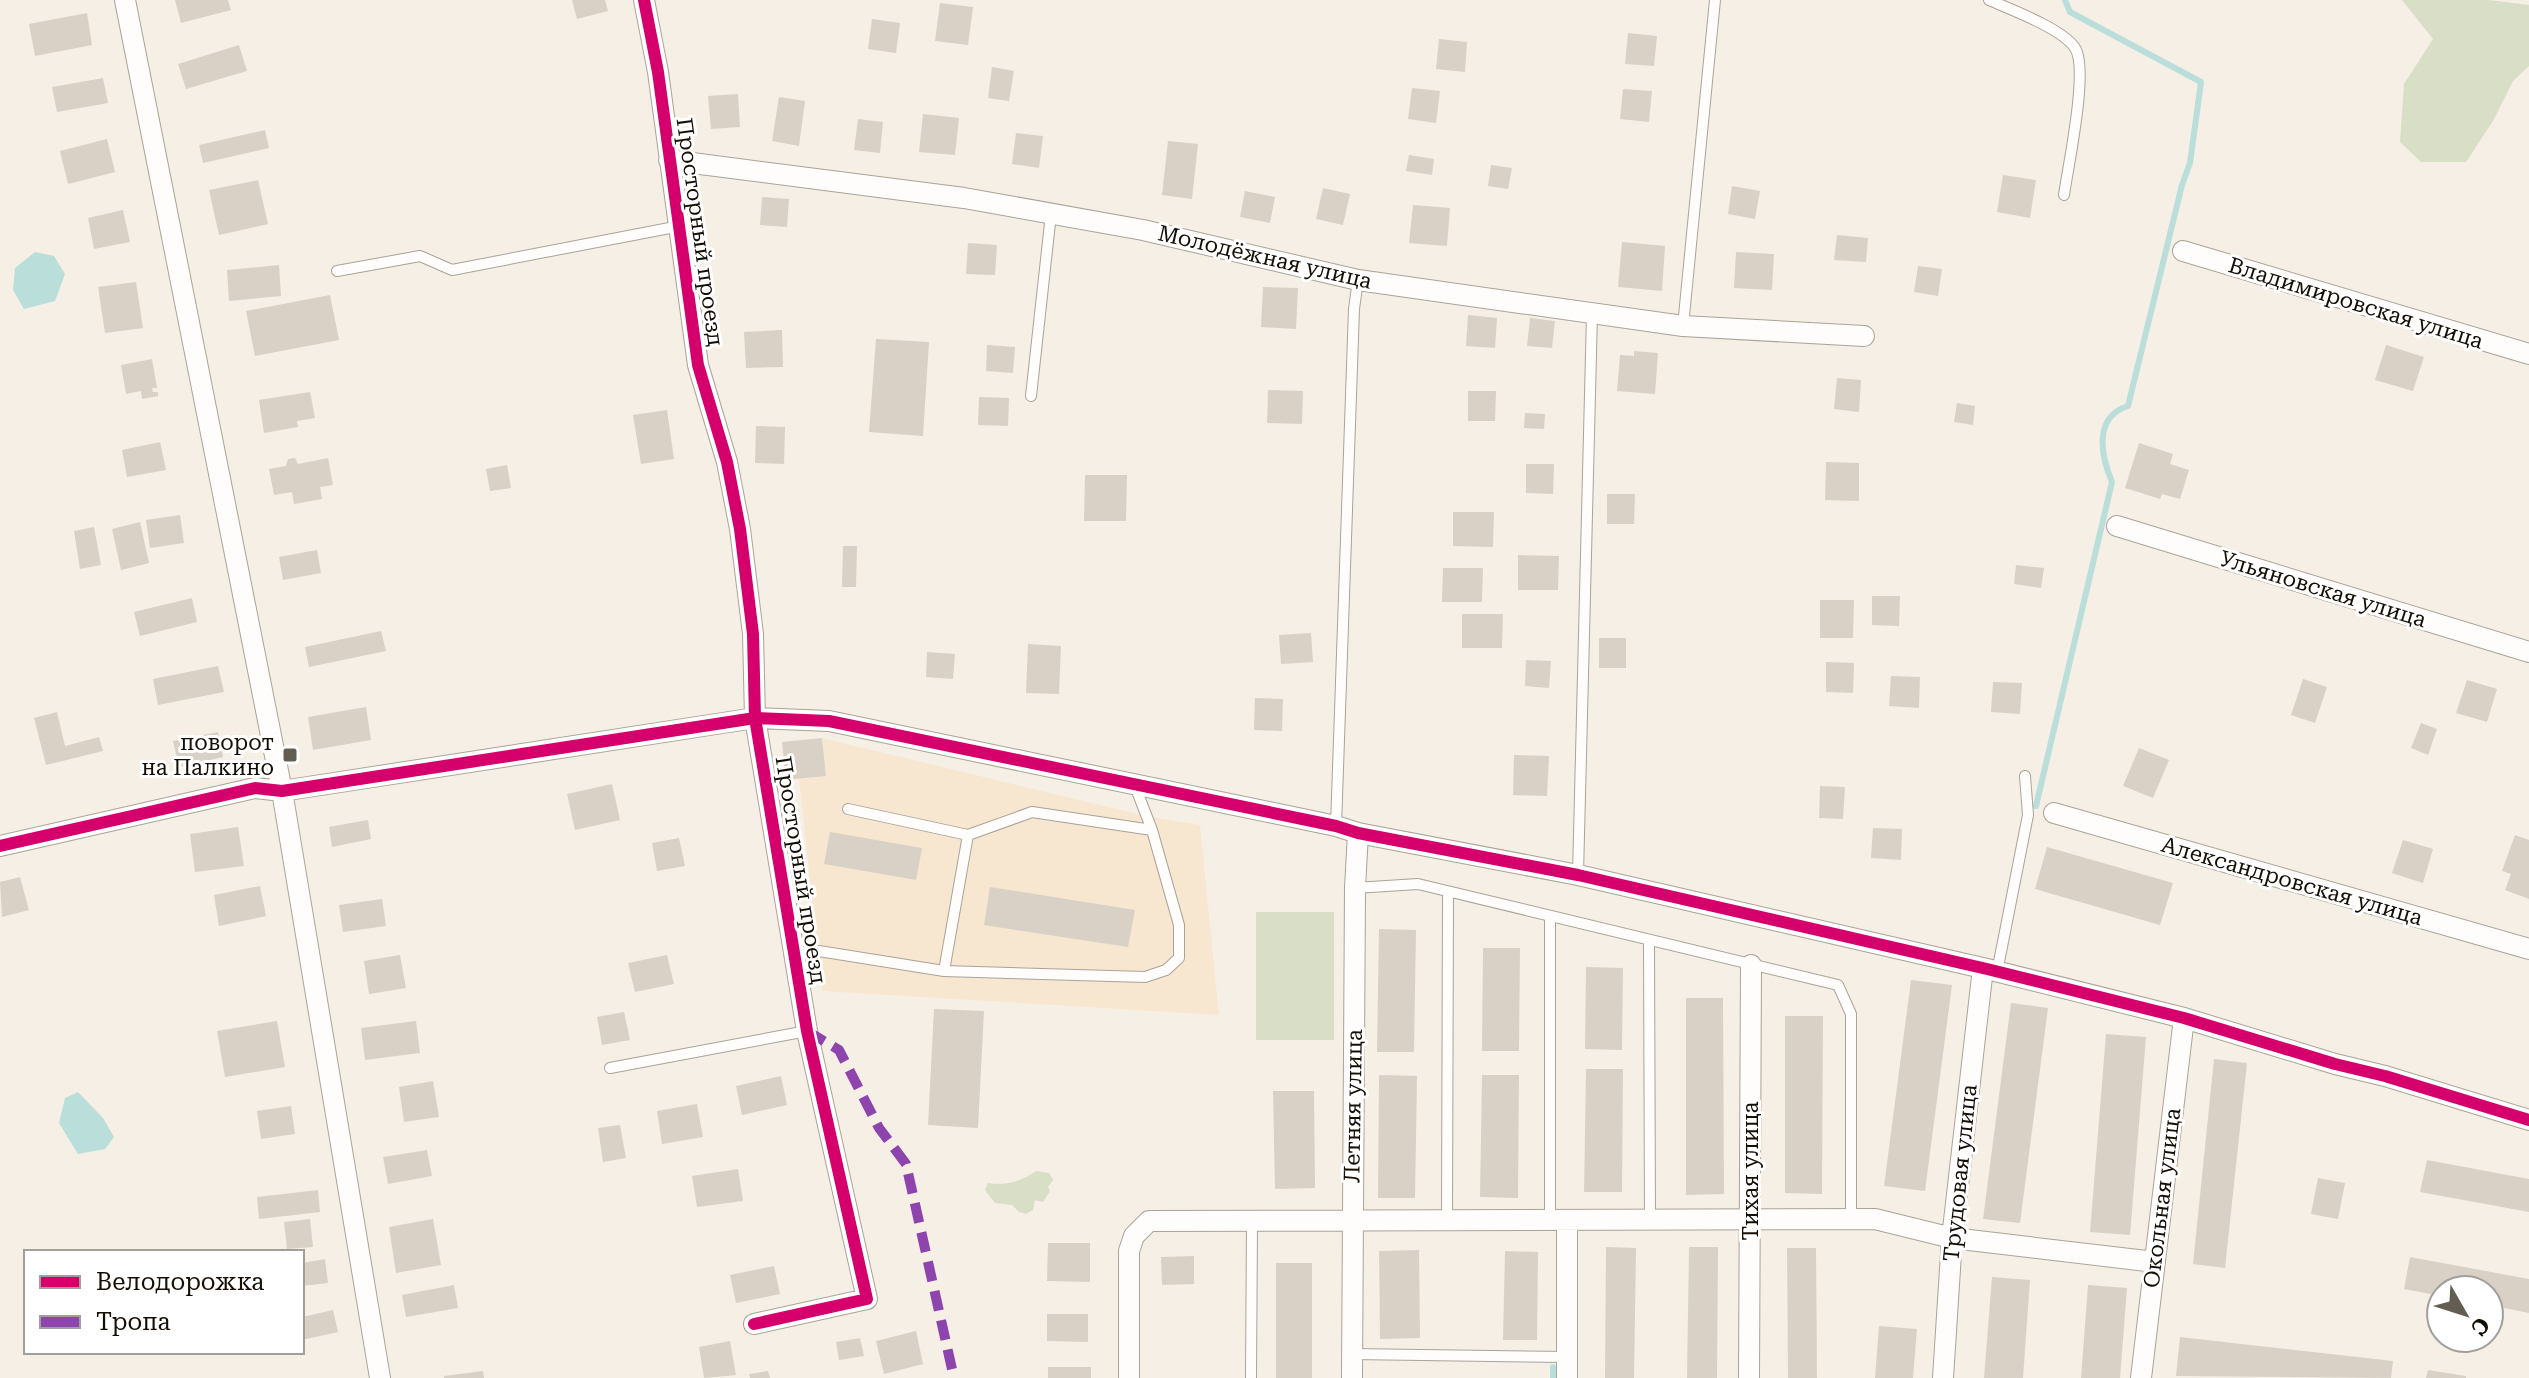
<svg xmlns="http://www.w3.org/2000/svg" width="2529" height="1378" viewBox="0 0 2529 1378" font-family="'Roboto Serif',serif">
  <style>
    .built { fill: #f8e7d0 }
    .green { fill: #d9dec6 }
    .water { fill: #badeda }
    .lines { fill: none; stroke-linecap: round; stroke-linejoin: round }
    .stream { stroke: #badeda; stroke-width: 6 }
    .building { fill: #d9d1c6 }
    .lane-casing { stroke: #a9a399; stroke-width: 12 }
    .street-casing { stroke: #a9a399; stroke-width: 22 }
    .lane { stroke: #fefdfb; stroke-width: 10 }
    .street { stroke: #fefdfb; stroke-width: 20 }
    .quiet { stroke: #8e44ad; stroke-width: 10; stroke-dasharray: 20 10; stroke-linecap: butt }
    .cycleway-casing { stroke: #fff; stroke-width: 17 }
    .cycleway { stroke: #d6006c; stroke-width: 12 }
    .poi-dot { fill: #635d53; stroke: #fff; stroke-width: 3 }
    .labels { text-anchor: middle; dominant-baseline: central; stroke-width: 6; stroke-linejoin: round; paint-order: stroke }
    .street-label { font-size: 22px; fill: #140e05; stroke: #fff }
    .poi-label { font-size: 22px; fill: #140e05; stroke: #fff; text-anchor: end }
  </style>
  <rect width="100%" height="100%" fill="#f6efe5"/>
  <path class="built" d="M822,738L1146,816L1200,825L1219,1015L822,991L799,779L826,776Z"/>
  <path class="green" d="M2402,0H2489L2529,5V66L2513,81L2493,121L2466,162H2421L2400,142L2404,84L2433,39Z
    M1256,912H1334V1040H1256Z
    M1036,1171L1049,1173L1053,1180L1048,1187L1050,1191L1043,1202L1035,1200L1033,1210L1026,1214L1019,1212L1012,1205L995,1203L985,1190L988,1183C1006,1186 1022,1181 1036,1171Z"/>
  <path class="water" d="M35,252L54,256L65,274L55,301L24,309L13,290L15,268Z
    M78,1092L103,1118L114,1137L105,1149L78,1154L59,1123L65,1098Z"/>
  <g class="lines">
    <path class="stream" d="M2036,806L2112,482C2101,456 2093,417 2128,406L2182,185L2190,163L2201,82L2070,12L2065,0
      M1553,1378V1367"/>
  </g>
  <path class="building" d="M175,0H228L231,10L181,23Z
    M572,0H605L608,11L577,19Z
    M940,3L973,7L968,45L935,41Z
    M87,13L92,45L35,56L29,24Z
    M872,19L900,23L896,53L868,49Z
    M1628,33L1657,36L1654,66L1625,64Z
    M1439,39L1467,42L1465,72L1436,69Z
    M239,45L247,71L186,89L178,64Z
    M992,67L1014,71L1009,101L988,98Z
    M103,78L108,103L57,112L52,87Z
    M1412,88L1440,91L1436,123L1408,119Z
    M1623,89L1652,91L1649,122L1620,119Z
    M738,94L740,127L711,129L708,96Z
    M779,97L805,101L799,146L772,141Z
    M923,114L959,118L955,155L919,152Z
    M858,119L883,122L880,153L854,150Z
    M265,130L269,148L203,163L199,145Z
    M1016,133L1043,136L1039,168L1012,164Z
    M107,139L115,172L68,184L60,151Z
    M1168,141L1198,144L1192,199L1162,195Z
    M1409,155L1434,159L1432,175L1406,171Z
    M1491,165L1512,168L1508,189L1488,186Z
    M2003,175L2036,180L2030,218L1997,212Z
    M258,180L268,224L219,235L209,190Z
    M1732,186L1760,191L1755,219L1728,214Z
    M1323,188L1350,194L1343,225L1316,219Z
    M1245,191L1275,197L1270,223L1240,217Z
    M762,197L789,199L787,227L760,225Z
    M1413,205L1450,208L1447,246L1409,243Z
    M123,210L130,242L94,249L88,218Z
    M1837,235L1868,238L1866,262L1834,260Z
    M1622,242L1665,246L1662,291L1618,287Z
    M968,243L997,245L995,275L966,274Z
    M1736,252L1774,254L1772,290L1734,288Z
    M279,265L281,296L229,301L227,270Z
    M1918,266L1942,269L1938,296L1914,292Z
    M136,282L143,328L105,333L98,287Z
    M1263,287L1298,288L1296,329L1261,327Z
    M330,295L339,340L255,356L246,311Z
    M1468,315L1497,318L1495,348L1466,346Z
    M1530,318L1555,321L1552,348L1527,346Z
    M782,330L783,367L746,368L744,332Z
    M876,339L929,342L923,436L869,432Z
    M987,345L1015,347L1013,373L986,371Z
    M2386,345L2424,357L2413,391L2375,380Z
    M1634,351L1658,353L1655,394L1617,391L1620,355L1634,356Z
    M152,359L157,388H152L153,392H158V396L142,399L141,391L126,394L121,365Z
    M1837,378L1861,380L1859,412L1834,409Z
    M1268,390L1303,391L1302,424L1267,423Z
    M1468,391H1496L1495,421H1468Z
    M310,392L315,418L297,421L298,427L264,433L259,400Z
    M979,397L1009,398L1008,426L978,425Z
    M1957,403L1975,406L1973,425L1954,422Z
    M667,410L674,459L641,464L633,415Z
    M1525,413L1545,414L1544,429L1524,428Z
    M756,426L785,427L784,464L755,463Z
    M160,442L166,470L127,477L122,450Z
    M2139,443L2173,454L2170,464L2189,470L2180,499L2162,494L2160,499L2125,488Z
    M295,458L298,464L328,458L333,485L320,487L322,499L294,504L292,492L274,495L269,469L286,466L288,459Z
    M1826,462L1859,463V501L1825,500Z
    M1526,464H1554L1553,494L1526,493Z
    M507,465L511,488L490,491L486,469Z
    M1085,475H1127L1126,521H1084Z
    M1607,494H1635L1634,524H1607Z
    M1453,512H1494L1493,547L1453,546Z
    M180,515L184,543L150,548L146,520Z
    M140,522L149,563L121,570L112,529Z
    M94,527L101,565L80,569L74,531Z
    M843,546H857L856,587H842Z
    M317,550L321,573L283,580L279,557Z
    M1518,555L1559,556L1558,590H1518Z
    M2016,565L2044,568L2041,588L2014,584Z
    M1443,568H1483L1482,602H1442Z
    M1872,596H1900L1899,626L1872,625Z
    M192,598L197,622L140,636L134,612Z
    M1820,600H1854L1853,638H1820Z
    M1462,614H1503L1502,648H1462Z
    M381,631L386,651L309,667L305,647Z
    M1311,633L1313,662L1281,664L1279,635Z
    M1599,638H1626V668H1599Z
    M1028,644L1061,646L1059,694L1026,693Z
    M927,652L955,654L953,679L926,677Z
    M1526,660L1551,661L1549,688L1525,686Z
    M1826,662L1854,663L1853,693L1826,692Z
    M218,666L224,692L158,705L153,679Z
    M1891,676L1920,677L1919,708L1889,706Z
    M2303,679L2327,687L2315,723L2291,715Z
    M2467,680L2497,689L2487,722L2456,713Z
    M1993,682L2022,683L2020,714L1991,712Z
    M1255,698L1283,699L1282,731L1254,730Z
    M366,707L371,740L313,750L308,717Z
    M57,712L65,746L99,737L103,751L46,765L34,718Z
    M2421,723L2437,729L2428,755L2411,748Z
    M218,732L223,757L179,767L173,741Z
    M822,738L826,776L786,780L782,742Z
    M2139,748L2169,760L2153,798L2123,786Z
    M1514,755L1549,756L1547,796L1513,795Z
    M612,784L620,820L575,830L567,794Z
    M1820,786L1845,787L1843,819L1819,818Z
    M368,820L371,839L332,847L329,827Z
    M238,827L244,866L195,872L190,834Z
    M1873,828L1902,829L1901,860L1871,858Z
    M830,832L922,848L916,880L824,864Z
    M2515,835L2529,840V899L2505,890L2511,874L2502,871Z
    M679,838L685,866L657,871L652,843Z
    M2403,840L2433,849L2423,883L2392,873Z
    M2047,847L2173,883L2160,925L2035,889Z
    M20,877L29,910L2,917L0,882Z
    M260,886L266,916L219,926L214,895Z
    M990,887L1135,910L1128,947L984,925Z
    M382,899L386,926L343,932L339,905Z
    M1379,929L1416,930L1414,1052H1377Z
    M1483,948H1520L1519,1051H1482Z
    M400,955L406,988L369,994L364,961Z
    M667,955L674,984L635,992L628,963Z
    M1586,967L1623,968L1622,1050L1585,1049Z
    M1911,980L1952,985L1925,1191L1884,1186Z
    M1686,998H1723L1724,1194L1686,1195Z
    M2011,1003L2048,1008L2020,1223L1983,1219Z
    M934,1009L984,1011L978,1128L928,1125Z
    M624,1012L630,1040L602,1045L597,1017Z
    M1785,1016H1823L1822,1194L1785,1193Z
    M277,1021L285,1067L225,1077L217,1031Z
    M416,1021L420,1053L365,1060L361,1028Z
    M2106,1034L2146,1037L2130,1235L2090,1232Z
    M2214,1059L2247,1063L2225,1268L2193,1264Z
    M1586,1069H1623L1622,1192H1584Z
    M1379,1075L1417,1076L1415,1198H1378Z
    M1482,1075H1519L1518,1198L1480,1197Z
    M781,1076L787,1105L742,1115L736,1086Z
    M433,1081L439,1117L404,1122L399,1087Z
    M1273,1091H1314L1315,1188L1275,1189Z
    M697,1104L703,1137L662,1144L657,1111Z
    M291,1106L295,1134L261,1139L257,1111Z
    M620,1125L626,1158L603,1162L598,1128Z
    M427,1150L432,1176L388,1184L383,1157Z
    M2427,1160L2529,1179V1212L2420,1192Z
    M738,1169L743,1201L697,1207L692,1176Z
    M2318,1178L2345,1183L2338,1219L2311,1214Z
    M318,1190L320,1212L259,1219L257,1197Z
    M310,1219L313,1247L287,1249L284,1222Z
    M433,1219L441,1265L396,1273L389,1227Z
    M1048,1243H1090V1282L1047,1281Z
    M1606,1247L1636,1248L1634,1378H1605Z
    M1689,1247H1718L1717,1378H1687Z
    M1787,1248H1816L1817,1378H1788Z
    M1419,1250L1420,1338L1380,1339L1379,1251Z
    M1505,1251L1538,1252L1537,1340H1503Z
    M1194,1256V1284L1162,1285L1161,1257Z
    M2410,1257L2529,1279V1313L2489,1305V1290H2441V1296L2404,1289Z
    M325,1259L328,1283L302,1286V1263Z
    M1276,1263H1312V1378H1276Z
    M774,1266L780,1294L736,1303L730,1275Z
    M1992,1277L2030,1280L2023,1378H1984Z
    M454,1285L458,1308L406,1317L402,1295Z
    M2088,1285L2127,1288L2120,1378H2081Z
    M333,1310L338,1332L302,1340V1317Z
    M1047,1314H1088V1342L1047,1341Z
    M1879,1326L1917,1329L1913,1378H1875Z
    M916,1331L923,1364L884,1374L876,1341Z
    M2180,1337L2393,1361L2391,1378L2176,1376Z
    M860,1338L864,1356L839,1360L836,1342Z
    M730,1341L736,1375L704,1378L699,1347Z
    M1048,1367H1091V1378H1048Z
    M2428,1370L2466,1376V1378H2426Z
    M483,1371L484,1378H444V1376Z
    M768,1371L770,1378H750L749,1374Z"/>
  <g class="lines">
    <g class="lane-casing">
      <path id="lane" d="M1989,0C2010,9 2063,29 2075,48C2089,69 2068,166 2064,195
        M337,271L420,256L452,270L680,226
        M1683,326L1715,0
        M1031,396L1051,214
        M1336,826L1354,309L1358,280
        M968,835L1032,812L1152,830
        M1578,875L1592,314
        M1355,888L1418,884L1838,985L1851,1014V1219
        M1550,916V1221
        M1649,940L1650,1221
        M795,953L819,951L944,971L968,835L848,809
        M944,971L1145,977L1166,970L1179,958V925L1152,830L1135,786
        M1997,972L2028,815L2025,776
        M610,1068L807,1031
        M1447,1221L1448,892
        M1352,1354L1567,1357
        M1251,1378L1252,1223"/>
    </g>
    <g class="street-casing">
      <path id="street" d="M125,0L282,791L380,1378
        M644,0L658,72L698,365L727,462L740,529L753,634L755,718L807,1031L867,1299L754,1324
        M669,160L964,198L1143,230L1358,280L1683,326L1864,336
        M2183,251L2529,354
        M2117,526L2529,652
        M2054,813L2529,949
        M0,846L255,788L282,791L755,718L829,721L1336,826L1358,833L1578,875L1987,969L2184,1018L2335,1064L2385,1076L2529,1120
        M1567,1222V1378
        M1129,1378V1251L1134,1236L1149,1221L1875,1219L1952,1238L2155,1262
        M1352,1378L1355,888L1358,833
        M1749,1378L1751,965
        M1943,1378L1952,1238L1983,968
        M2141,1378L2184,1018"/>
    </g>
    <use href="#lane" class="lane"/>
    <use href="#street" class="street"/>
    <path class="quiet" d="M807,1031L839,1050L879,1128L906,1164L954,1378"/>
    <g class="cycleway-casing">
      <path id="cycleway" d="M644,0L658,72L698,365L727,462L740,529L753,634L755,718L807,1031L867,1299L754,1324
        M0,846L255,788L282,791L755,718L829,721L1336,826L1358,833L1578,875L1987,969L2184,1018L2335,1064L2385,1076L2529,1120"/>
    </g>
    <use href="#cycleway" class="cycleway"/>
  </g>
  <rect class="poi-dot" x="282" y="747" width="16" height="16" rx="4"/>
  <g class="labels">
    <g class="street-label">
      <text transform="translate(700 232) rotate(82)">Просторный проезд</text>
      <text transform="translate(1265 257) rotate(13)">Молодёжная улица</text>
      <text transform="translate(2356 303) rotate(17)">Владимировская улица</text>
      <text transform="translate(2323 589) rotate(17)">Ульяновская улица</text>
      <text transform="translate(801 870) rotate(81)">Просторный проезд</text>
      <text transform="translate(2292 881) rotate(16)">Александровская улица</text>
      <text transform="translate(1353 1106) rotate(-89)">Летняя улица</text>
      <text transform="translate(1750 1171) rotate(-90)">Тихая улица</text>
      <text transform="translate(1960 1173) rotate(-84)">Трудовая улица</text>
      <text transform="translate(2162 1198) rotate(-83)">Окольная улица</text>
    </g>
    <g class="poi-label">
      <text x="274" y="742">поворот<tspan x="274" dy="25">на Палкино</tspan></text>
    </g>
  </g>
  <rect x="24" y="1250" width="280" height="104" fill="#ffffff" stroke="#a19f9b" stroke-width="2"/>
  <rect x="40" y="1276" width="40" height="12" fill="#d6006c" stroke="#a19f9b" stroke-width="2"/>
  <text x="96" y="1290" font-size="24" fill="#140e05">Велодорожка</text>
  <rect x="40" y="1316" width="40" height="12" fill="#8e44ad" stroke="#a19f9b" stroke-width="2"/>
  <text x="96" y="1330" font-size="24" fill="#140e05">Тропа</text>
  <g transform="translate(2465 1314) rotate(129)"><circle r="38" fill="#ffffff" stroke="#a19f9b" stroke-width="2"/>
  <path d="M0-6L14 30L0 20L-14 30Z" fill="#635d53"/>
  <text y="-12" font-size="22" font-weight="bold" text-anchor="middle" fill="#140e05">С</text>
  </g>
</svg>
